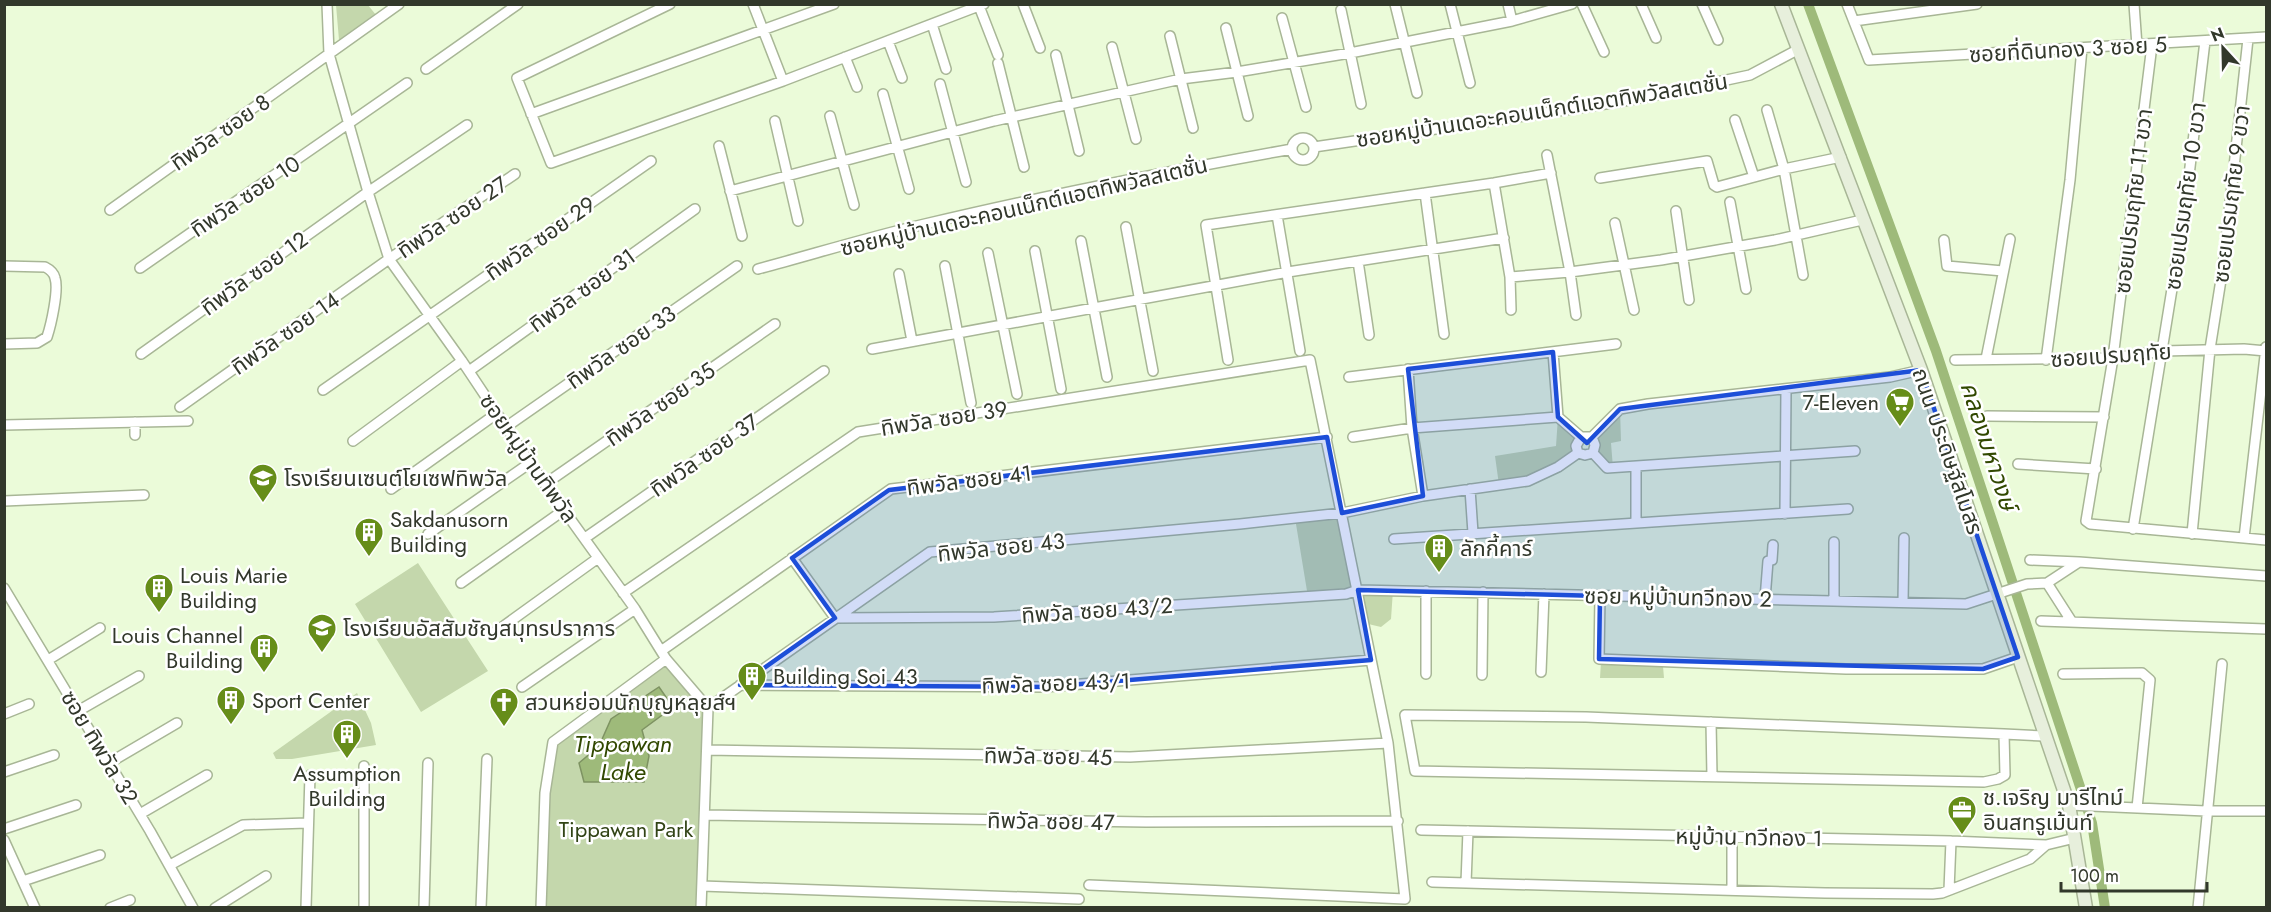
<svg xmlns="http://www.w3.org/2000/svg" width="2271" height="912" viewBox="0 0 2271 912" font-family="Jost,'Noto Sans Thai',sans-serif">
  <style>
    .green { fill: #c4d7ac }
    .water { fill: #9eba7a; stroke: #7e9362; stroke-width: 1.5 }
    .lines { fill: none; stroke-linecap: round; stroke-linejoin: round }
    .canal { stroke: #9eba7a; stroke-width: 10 }
    .street-casing { stroke: #a8b696; stroke-width: 12 }
    .secondary-casing { stroke: #a8b696; stroke-width: 15 }
    .street { stroke: #fff; stroke-width: 9 }
    .secondary { stroke: #e7efdc; stroke-width: 12 }
    .marked { fill: #1d4ed8; fill-opacity: 0.2; stroke: #1d4ed8; stroke-width: 4.5; stroke-linejoin: round }
    .labels { text-anchor: middle; dominant-baseline: central; stroke-width: 5; stroke-linejoin: round; paint-order: stroke }
    .street-label { font-size: 22px; fill: #32382b; stroke: #fff }
    .poi-label { font-size: 22px; fill: #32382b; stroke: #fff; text-anchor: start }
    .park-label { font-size: 22px; fill: #324416; stroke: #fff }
    .water-label { font-size: 24px; font-style: italic; fill: #314800; stroke: #fff }
  </style>
  <rect width="100%" height="100%" fill="#ebfbd9"/>
  <path class="green" d="M336,5H368L376,15L339,40Z
    M1620,409L1621,441L1611,443L1613,468L1593,453L1592,437Z
    M1558,417L1581,437L1578,453L1528,481L1499,485L1495,456L1556,446Z
    M1342,513L1358,590H1393L1391,619L1381,627L1364,623L1358,590L1308,597L1295,518Z
    M418,563L488,671L421,712L355,604Z
    M666,659L708,708L701,907L543,908L553,742Z
    M1601,662L1663,666L1664,678H1600Z
    M357,693L371,723L376,745L292,759H276L273,753Z"/>
  <path class="water" d="M659,687L673,707L642,730L649,756L644,782H584L579,763L599,746L611,719Z"/>
  <g class="lines">
    <path class="canal" d="M1808,4L1936,351L2092,823L2105,908"/>
    <g class="street-casing">
      <path id="street" d="M327,4L329,54L368,192L389,259L462,361L530,463L635,609L666,659L708,708L701,908
        M670,4L517,78L551,163L783,81
        M753,4L783,81L984,4
        M1023,4L1040,48
        M1395,4L1417,93
        M1450,4L1470,83
        M1508,4L1512,21
        M1582,4L1604,52
        M1641,4L1656,38
        M1702,4L1718,40
        M1847,4L1869,60L2266,37
        M2134,4L2137,46
        M979,6L998,55
        M1341,10L1361,104
        M1282,18L1306,107
        M1854,21L1977,4
        M932,24L946,69
        M1226,28L1248,116
        M1170,36L1193,128
        M888,41L902,78
        M2152,45L2113,358L2086,521L2090,524L2266,540
        M1112,47L1136,139
        M1056,55L1079,151
        M845,57L857,87
        M998,63L1024,167
        M426,69L518,4
        M940,84L966,182
        M883,94L909,189
        M1767,110L1784,169L1803,275
        M531,114L834,4
        M830,116L854,205
        M1735,120L1754,177
        M775,121L798,221
        M1292 149a11 11 0 1 1 22 0a11 11 0 1 1-22 0Z
        M719,146L742,236
        M1314,147L1619,102L1675,91L1750,75L1799,49
        M1547,155L1570,272L1576,315
        M1600,178L1707,161L1714,185L1717,187L1784,169L1841,157
        M1494,183L1510,277L1511,310
        M730,191L994,121L1181,79L1237,72L1350,53L1512,21L1572,4
        M1425,193L1444,334
        M1730,202L1746,289
        M110,210L399,4
        M1676,211L1689,300
        M1277,215L1300,351
        M1615,223L1634,310
        M1126,227L1153,371
        M1944,240L1947,266L2003,271
        M1081,241L1107,377
        M1035,251L1061,389
        M988,253L1017,394
        M1358,261L1369,335
        M4,266L45,267C49,269 54,273 55,278C59,290 51,325 47,337L37,343L4,344
        M945,266L971,403
        M140,268L407,83
        M758,269C814,254 869,237 925,224C1047,195 1169,171 1292,149
        M899,274L912,341
        M1510,277L1570,272L1661,260L1775,240L1862,220
        M872,349L1288,272L1504,238
        M1553,352L1558,417L1581,437H1592L1595,445L1593,453L1585,455L1578,453L1576,446L1581,437
        M141,354L368,192L467,125
        M1986,359L2010,239
        M1228,360L1206,225L1494,183L1551,173
        M1955,360L2113,358L2163,351L2244,349L2266,351
        M2046,360L2070,180L2082,48
        M1408,369L1412,428L1423,496
        M469,371L695,209
        M1349,377L1616,344
        M323,390L651,161
        M180,407L389,259L515,174
        M1987,416L2104,417
        M4,425L188,421
        M506,427L737,266
        M135,435V422
        M1353,437L1412,428L1558,417
        M1592,437L1620,409L1648,404L1890,377L1921,370
        M353,441L462,361
        M1593,453L1607,468L1855,451
        M2018,464L2096,469
        M1636,467V523
        M545,484L775,324
        M391,489L496,414
        M1470,489L1473,533
        M4,501L144,495
        M1785,514L1786,389
        M2133,529L2185,209L2205,41
        M428,534L530,463
        M2192,534L2210,349L2223,267L2248,39
        M585,538L824,371
        M2244,538L2266,347
        M1394,539L1848,509
        M1834,542V601
        M792,558L835,618L994,617L1346,594L1358,590L1966,604L2027,584L2047,583L2079,562L2266,576
        M2030,560L2079,562
        M461,583L564,510
        M2047,583L2072,622
        M4,588L150,831L193,908
        M1426,591V674
        M623,593L858,432L1310,360L1388,743L1405,899L1089,885
        M1600,596L1599,659L1846,669H1983L2018,657
        M1765,599L1768,561L1772,560L1773,545
        M1903,602L1904,538
        M2041,621L2266,629
        M494,633L598,558
        M661,651L891,489L1327,437
        M48,660L100,628
        M1541,672L1544,594
        M2063,674L2142,673L2150,680L2137,808
        M1482,675L1483,592
        M740,685L1045,687L1371,660
        M522,687L635,609
        M708,708L930,552L1240,524L1342,513L1423,496L1528,481L1558,467L1578,453
        M78,711L139,676
        M4,714L29,704
        M1711,722L1712,776
        M2004,734L2005,775L1998,779L1984,782L1415,771L1405,715L1586,717L2004,734L2044,736
        M707,750L1130,757L1388,743
        M109,763L177,723
        M4,772L54,755
        M2069,805L2206,811H2266
        M140,814L207,775
        M705,815L1146,822L1398,821
        M4,829L76,805
        M1421,830L1951,841L2046,845L2075,838
        M1732,836V890
        M4,840L35,908
        M170,865L243,825L307,823
        M23,881L100,855
        M1432,882L1825,893L1933,894L1942,893L2030,859L2046,845
        M1466,883L1468,831
        M702,886L1079,899
        M1949,890L1951,841
        M110,908L130,900
        M215,908L266,876
        M306,908L310,775
        M364,908V766
        M424,908L428,763
        M481,908L487,759
        M541,908L545,793L553,742L666,659
        M2198,908L2222,664"/>
    </g>
    <g class="secondary-casing">
      <path id="secondary" d="M1781,4L1921,370L2069,805L2086,908"/>
    </g>
    <use href="#street" class="street"/>
    <use href="#secondary" class="secondary"/>
  </g>
  <path class="marked" d="M1553,352L1558,417L1587,443L1620,409L1921,370L2018,657L1983,669L1599,659L1600,596L1358,590L1371,660L1045,687L740,685L835,618L792,558L889,490L1327,437L1342,513L1423,496L1408,369Z"/>
  <defs>
    <g id="supermarket-pin" transform="scale(1.5)"><path d="M0 17L-7.5 6A9.5 9.5 0 1 1 7.5 6Z" fill="#668d19" stroke="#fff"/><path d="M-6-5.5h2.5l.6 2H6L4.5 2H-2.5L-4.4-4H-6ZM-1.5 3.2a1.3 1.3 0 1 0 .1 0ZM3 3.2a1.3 1.3 0 1 0 .1 0Z" fill="#fff"/></g>
    <g id="school-pin" transform="scale(1.5)"><path d="M0 17L-7.5 6A9.5 9.5 0 1 1 7.5 6Z" fill="#668d19" stroke="#fff"/><path d="M0-5L7-2L0 1L-7-2ZM-4 1L0 2.5L4 1V4Q0 6-4 4Z" fill="#fff"/></g>
    <g id="building-pin" transform="scale(1.5)"><path d="M0 17L-7.5 6A9.5 9.5 0 1 1 7.5 6Z" fill="#668d19" stroke="#fff"/><path d="M-4-6H4V6H1V3H-1V6H-4ZM-2.5-4.3h1.7v1.8h-1.7ZM.8-4.3h1.7v1.8H.8ZM-2.5-1h1.7V.8h-1.7ZM.8-1h1.7V.8H.8Z" fill="#fff"/></g>
    <g id="church-pin" transform="scale(1.5)"><path d="M0 17L-7.5 6A9.5 9.5 0 1 1 7.5 6Z" fill="#668d19" stroke="#fff"/><path d="M-1.2-6h2.4v3.5h3.3v2.4h-3.3V6h-2.4V-.1h-3.3v-2.4h3.3Z" fill="#fff"/></g>
    <g id="office-pin" transform="scale(1.5)"><path d="M0 17L-7.5 6A9.5 9.5 0 1 1 7.5 6Z" fill="#668d19" stroke="#fff"/><path d="M-6-3h4V-5.5h4V-3h4V5H-6ZM-1-4.5V-3h2v-1.5ZM-6 0V1H6V0Z" fill="#fff"/></g>
  </defs>
  <g fill-rule="evenodd">
    <use href="#supermarket-pin" x="1900" y="402"/>
    <use href="#school-pin" x="263" y="478"/>
    <use href="#building-pin" x="369" y="532"/>
    <use href="#building-pin" x="1439" y="548"/>
    <use href="#building-pin" x="159" y="588"/>
    <use href="#school-pin" x="322" y="628"/>
    <use href="#building-pin" x="264" y="648"/>
    <use href="#building-pin" x="752" y="676"/>
    <use href="#building-pin" x="231" y="700"/>
    <use href="#church-pin" x="504" y="702"/>
    <use href="#building-pin" x="347" y="734"/>
    <use href="#office-pin" x="1962" y="810"/>
  </g>
  <g class="labels">
    <g class="street-label">
      <text transform="translate(2068 49) rotate(-3)">ซอยที่ดินทอง 3 ซอย 5</text>
      <text transform="translate(1542 110) rotate(-9)">ซอยหมู่บ้านเดอะคอนเน็กต์แอตทิพวัลสเตชั่น</text>
      <text transform="translate(220 132) rotate(-35)">ทิพวัล ซอย 8</text>
      <text transform="translate(2231 194) rotate(-83)">ซอยเปรมฤทัย 9 ขวา</text>
      <text transform="translate(245 196) rotate(-34)">ทิพวัล ซอย 10</text>
      <text transform="translate(2185 196) rotate(-82)">ซอยเปรมฤทัย 10 ขวา</text>
      <text transform="translate(2133 201) rotate(-83)">ซอยเปรมฤทัย 11 ขวา</text>
      <text transform="translate(1024 206) rotate(-13)">ซอยหมู่บ้านเดอะคอนเน็กต์แอตทิพวัลสเตชั่น</text>
      <text transform="translate(452 217) rotate(-34)">ทิพวัล ซอย 27</text>
      <text transform="translate(540 238) rotate(-35)">ทิพวัล ซอย 29</text>
      <text transform="translate(254 273) rotate(-36)">ทิพวัล ซอย 12</text>
      <text transform="translate(582 290) rotate(-36)">ทิพวัล ซอย 31</text>
      <text transform="translate(285 333) rotate(-35)">ทิพวัล ซอย 14</text>
      <text transform="translate(621 347) rotate(-35)">ทิพวัล ซอย 33</text>
      <text transform="translate(2111 355) rotate(-4)">ซอยเปรมฤทัย</text>
      <text transform="translate(660 404) rotate(-35)">ทิพวัล ซอย 35</text>
      <text transform="translate(944 418) rotate(-9)">ทิพวัล ซอย 39</text>
      <text transform="translate(1948 451) rotate(71)">ถนน ประดิษฐ์สโมสร</text>
      <text transform="translate(704 455) rotate(-35)">ทิพวัล ซอย 37</text>
      <text transform="translate(529 458) rotate(55)">ซอยหมู่บ้านทิพวัล</text>
      <text transform="translate(969 480) rotate(-7)">ทิพวัล ซอย 41</text>
      <text transform="translate(1001 547) rotate(-6)">ทิพวัล ซอย 43</text>
      <text transform="translate(1678 597) rotate(1)">ซอย หมู่บ้านทวีทอง 2</text>
      <text transform="translate(1097 610) rotate(-4)">ทิพวัล ซอย 43/2</text>
      <text transform="translate(1056 683) rotate(-2)">ทิพวัล ซอย 43/1</text>
      <text transform="translate(100 747) rotate(59)">ซอย ทิพวัล 32</text>
      <text transform="translate(1048 756) rotate(1)">ทิพวัล ซอย 45</text>
      <text transform="translate(1051 821) rotate(1)">ทิพวัล ซอย 47</text>
      <text transform="translate(1749 837) rotate(1)">หมู่บ้าน ทวีทอง 1</text>
    </g>
    <g class="poi-label">
      <text x="1879" y="402" text-anchor="end">7-Eleven</text>
      <text x="284" y="478">โรงเรียนเซนต์โยเซฟทิพวัล</text>
      <text x="390" y="519">Sakdanusorn<tspan x="390" dy="25">Building</tspan></text>
      <text x="1460" y="548">ลักกี้คาร์</text>
      <text x="180" y="575">Louis Marie<tspan x="180" dy="25">Building</tspan></text>
      <text x="343" y="628">โรงเรียนอัสสัมชัญสมุทรปราการ</text>
      <text x="243" y="635" text-anchor="end">Louis Channel<tspan x="243" dy="25">Building</tspan></text>
      <text x="773" y="676">Building Soi 43</text>
      <text x="252" y="700">Sport Center</text>
      <text x="525" y="702">สวนหย่อมนักบุญหลุยส์ฯ</text>
      <text x="347" y="773" text-anchor="middle">Assumption<tspan x="347" dy="25">Building</tspan></text>
      <text x="1983" y="797">ช.เจริญ มารีไทม์<tspan x="1983" dy="25">อินสทรูเม้นท์</tspan></text>
    </g>
    <g class="park-label">
      <text x="626" y="829">Tippawan Park</text>
    </g>
    <g class="water-label">
      <text transform="translate(1989 446) rotate(72)">คลองมหาวงษ์</text>
      <text x="623" y="743">Tippawan<tspan x="623" dy="28">Lake</tspan></text>
    </g>
  </g>
  <rect width="2271" height="912" fill="none" stroke="#32382b" stroke-width="12"/>
  <g transform="translate(2223 48) rotate(338)" stroke="#ffffff" stroke-width="4.5" paint-order="stroke">
  <path d="M0-4.5L10 22L0 15L-10 22Z" fill="#32382b"/>
  <text y="-9" font-size="16" font-weight="bold" text-anchor="middle" fill="#32382b">N</text>
  </g>
  <path d="M2061 882v9h146v-9" fill="none" stroke="#32382b" stroke-width="3"/>
  <text x="2070" y="882" font-size="18" fill="#32382b" stroke="#ffffff" stroke-width="4.5" paint-order="stroke">100 m</text>
</svg>
